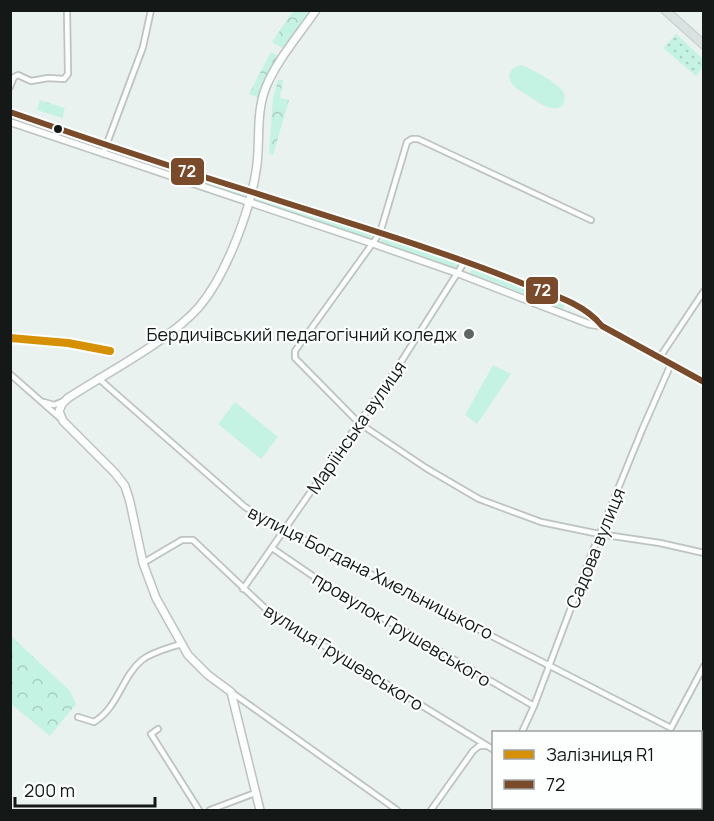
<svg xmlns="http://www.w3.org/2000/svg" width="714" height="821" viewBox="0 0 714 821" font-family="Manrope,sans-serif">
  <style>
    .grass { fill: url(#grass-dots) }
    .forest { fill: url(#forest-crowns) }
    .park { fill: #c4f2e3 }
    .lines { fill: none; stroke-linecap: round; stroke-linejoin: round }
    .minor-casing { stroke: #bdc3c1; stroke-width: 8 }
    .tertiary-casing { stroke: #bdc3c1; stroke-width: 9 }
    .secondary-casing { stroke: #bdc3c1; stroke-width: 10 }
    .primary-casing { stroke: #c9cccb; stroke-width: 10 }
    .minor { stroke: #fcfdfd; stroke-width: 4.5 }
    .tertiary { stroke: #fcfdfd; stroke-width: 6 }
    .secondary { stroke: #fcfdfd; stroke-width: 7 }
    .primary { stroke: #d8e2e0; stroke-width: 8 }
    .bus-1-casing { stroke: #fcfffe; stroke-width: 10 }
    .bus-1 { stroke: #7a4b2a; stroke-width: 6 }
    .rail-1-casing { stroke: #fcfffe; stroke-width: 12 }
    .rail-1 { stroke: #d59103; stroke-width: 8 }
    .bus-dot { fill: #141917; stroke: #fcfffe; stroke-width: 2 }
    .poi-dot { fill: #5f6563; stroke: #fcfffe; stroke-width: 2 }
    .labels { text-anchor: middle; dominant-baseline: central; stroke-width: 4.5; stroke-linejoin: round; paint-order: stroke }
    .poi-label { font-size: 18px; fill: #141917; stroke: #fcfffe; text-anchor: end }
    .street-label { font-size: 18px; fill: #141917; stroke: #fcfffe }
    .line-badge { stroke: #fcfffe; stroke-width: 2 }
    .badge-label { font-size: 16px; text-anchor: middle; font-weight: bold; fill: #fff }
  </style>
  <defs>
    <pattern id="grass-dots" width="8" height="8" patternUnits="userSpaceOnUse" patternTransform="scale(1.5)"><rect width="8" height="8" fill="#c4f2e3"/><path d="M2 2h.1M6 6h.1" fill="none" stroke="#a8cfc2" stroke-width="1.8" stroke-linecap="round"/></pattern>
    <pattern id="forest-crowns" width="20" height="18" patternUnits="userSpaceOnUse" patternTransform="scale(1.5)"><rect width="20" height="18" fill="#c4f2e3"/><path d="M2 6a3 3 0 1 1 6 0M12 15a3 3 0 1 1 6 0" fill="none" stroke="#a8cfc2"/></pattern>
  </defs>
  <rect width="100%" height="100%" fill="#eaf2ef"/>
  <path class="grass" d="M676,34L703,59V67L696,76L663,48Z"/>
  <path class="forest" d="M293,11H310L284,49L272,42Z
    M271,52L278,56L265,80L259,98L249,94Z
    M278,80H283L280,98L289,100L273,155L269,154L273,98Z
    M40,100L65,108L62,118L37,110Z
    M11,636L70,691L76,704L50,736L11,704Z"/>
  <path class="park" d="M520,65C528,66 561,85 564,93C565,95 565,99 564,102C557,118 535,100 527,95C518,89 510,86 509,75L512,69Z
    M10,114L101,145L98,150L11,120Z
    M114,149L246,193L245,199L112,155Z
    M257,196L372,232L370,239L256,202Z
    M383,235L461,262L458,269L381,243Z
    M473,267L565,302L563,309L470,273Z
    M493,365L511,374L477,424L465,415Z
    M235,402L278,437L261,459L218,424Z"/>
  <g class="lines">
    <g class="minor-casing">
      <path id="minor" d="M10,87L14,77L18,75L31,81L48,78L64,79L68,74L67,10
        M103,154L143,47L151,10
        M591,220L418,139H412L407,142L380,233L295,351V358L359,423L426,468L479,499L541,522L599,534L660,543L704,553
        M660,357L704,291
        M10,374L60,418
        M98,378L245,507L285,530L671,728L704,666
        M44,402L54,405L64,401
        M272,548L326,585L534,706
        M143,563L182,540H193L268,611L494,750
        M243,589L399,365L465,261
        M231,692L397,810
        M78,717L94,722C118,708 122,676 142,660C152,652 169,648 181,644
        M158,729L151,734L199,810
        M522,732L534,706L589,560L642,430L671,364
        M548,808L551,810
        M210,810L255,793
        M431,810L473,751L479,746H485"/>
    </g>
    <g class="tertiary-casing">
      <path id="tertiary" d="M10,112C91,140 171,167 252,192C341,221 432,247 519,282C547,293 583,302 602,326L704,382
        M10,122L371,243L457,273L589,324L602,326"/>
    </g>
    <g class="secondary-casing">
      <path id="secondary" d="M260,810L231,692L208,675L188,655L156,598L143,563L130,502L125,486L115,473L63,421L59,411L62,404L68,398C108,372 169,341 199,307C227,274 252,206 257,164C260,140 256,111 266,87C277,60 299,35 316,10"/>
    </g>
    <g class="primary-casing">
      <path id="primary" d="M665,10L704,45"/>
    </g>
    <use href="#minor" class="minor"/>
    <use href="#tertiary" class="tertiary"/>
    <use href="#secondary" class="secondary"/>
    <use href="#primary" class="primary"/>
    <g class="bus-1-casing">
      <path id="bus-1" d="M10,112C91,140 171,167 252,192C341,221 432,247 519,282C547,293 583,302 602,326L704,382"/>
    </g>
    <use href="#bus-1" class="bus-1"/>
    <g class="rail-1-casing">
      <path id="rail-1" d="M10,338L68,343L110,351"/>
    </g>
    <use href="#rail-1" class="rail-1"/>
  </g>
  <circle class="bus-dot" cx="58" cy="129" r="5"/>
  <circle class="poi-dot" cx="469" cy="334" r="6"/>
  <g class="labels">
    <g class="poi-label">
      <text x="457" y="334">Бердичівський педагогічний коледж</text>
    </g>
    <g class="street-label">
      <text transform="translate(356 427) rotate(-55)">Маріїнська вулиця</text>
      <text transform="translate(595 548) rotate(-68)">Садова вулиця</text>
      <text transform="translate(371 572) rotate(27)">вулиця Богдана Хмельницького</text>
      <text transform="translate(402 629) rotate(31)">провулок Грушевського</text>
      <text transform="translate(344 657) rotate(32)">вулиця Грушевського</text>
    </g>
  </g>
  <g class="line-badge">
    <rect x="170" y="157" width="35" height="29" rx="6" fill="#7a4b2a"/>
    <rect x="525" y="276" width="34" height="29" rx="6" fill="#7a4b2a"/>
  </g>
  <g class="badge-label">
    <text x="187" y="177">72</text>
    <text x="542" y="296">72</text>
  </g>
  <rect width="714" height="821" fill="none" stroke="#141917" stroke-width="24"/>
  <rect x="492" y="731" width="210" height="78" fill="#fcfffe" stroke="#9fa3a2" stroke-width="1.5"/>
  <rect x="504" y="750" width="30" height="9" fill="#d59103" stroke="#9fa3a2" stroke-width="1.5"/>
  <text x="546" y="761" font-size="18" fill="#141917">Залізниця R1</text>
  <rect x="504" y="780" width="30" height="9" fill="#7a4b2a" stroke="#9fa3a2" stroke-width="1.5"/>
  <text x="546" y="791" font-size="18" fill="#141917">72</text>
  <path d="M15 797v9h140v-9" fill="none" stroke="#141917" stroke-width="3"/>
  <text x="24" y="797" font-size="18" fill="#141917" stroke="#fcfffe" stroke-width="4.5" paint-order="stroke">200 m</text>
</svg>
